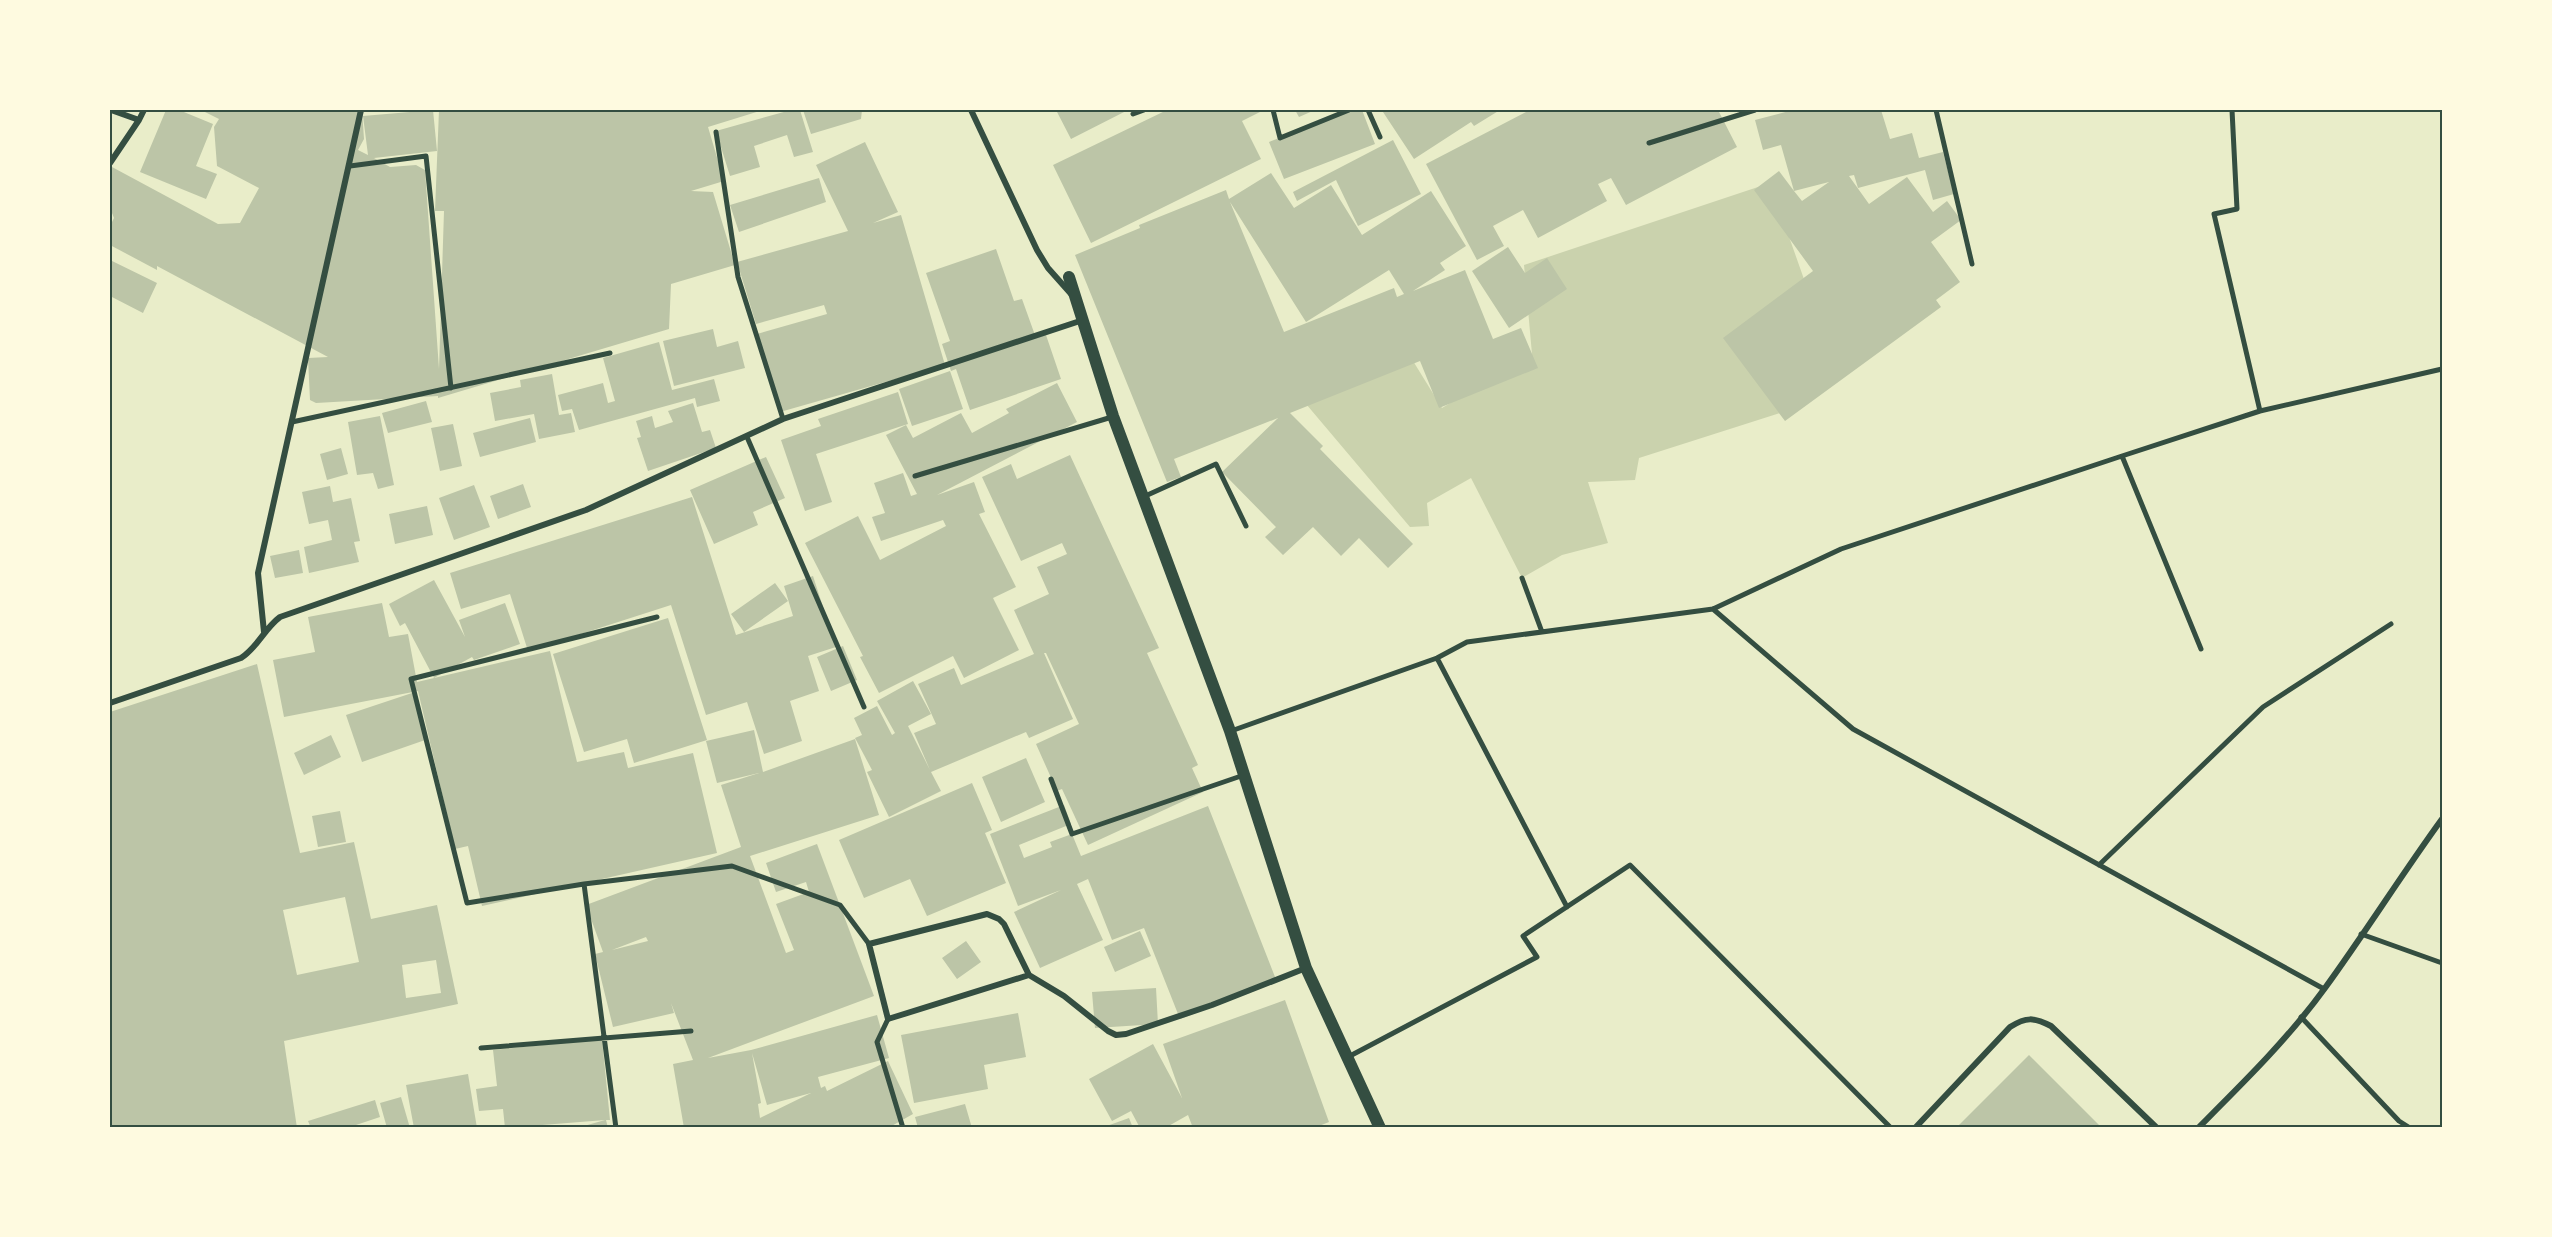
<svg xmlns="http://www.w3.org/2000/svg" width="2552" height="1237" viewBox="0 0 2552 1237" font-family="'IBM Plex Sans',sans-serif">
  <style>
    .green { fill: #cad2ad }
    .building { fill: #bcc5a7; fill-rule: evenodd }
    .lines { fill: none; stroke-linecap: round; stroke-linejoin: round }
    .pedestrian { stroke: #344e41; stroke-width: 5 }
    .minor { stroke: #344e41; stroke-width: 6 }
    .secondary { stroke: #344e41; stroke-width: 12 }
    .neatline { fill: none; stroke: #344e41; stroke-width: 2 }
  </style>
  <rect width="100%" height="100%" fill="#e9edc9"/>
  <path class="green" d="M1770,183L1811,299L1780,413L1639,458L1635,480L1588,482L1608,543L1562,555L1522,578L1471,478L1427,503L1429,526L1410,527L1301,398L1405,348L1442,408L1532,354L1524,265Z"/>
  <path class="building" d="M166,110H179L213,124L196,166L217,174L206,199L140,172Z
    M201,110H362L364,139L358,150L368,155L363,116L433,110L437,151L374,158L390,167L416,165L425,170L439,369L444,211H435L439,110H763L708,127L724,181L691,191L713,192L735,265L671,284L669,329L438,398V396L316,403L310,400L308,358L328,357L157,266V270L110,245V226L114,218L110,208V171L112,167L218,224L240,223L259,188L217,166L214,127L219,119Z
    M791,110H800L813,152L794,157L787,135L754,146L760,167L730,176L716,131Z
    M803,110H862L861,119L811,134Z
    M1056,110H1128L1071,139Z
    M1167,110H1261L1262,111L1242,121L1261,159L1091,243L1053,165Z
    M1295,110H1315L1299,117Z
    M1353,110H1362L1375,144L1284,179L1269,142Z
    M1387,110H1500L1474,126L1471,122L1414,159L1383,112Z
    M1530,110H1718L1737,147L1626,205L1611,178L1598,184L1607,201L1538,238L1523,210L1493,226L1504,246L1477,260L1426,164Z
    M1793,110H1881L1890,139L1912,133L1919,158L1943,152L1954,194L1933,200L1925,170L1858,188L1854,175L1849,176L1869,204L1907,177L1933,212L1947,201L1961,220L1931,242L1960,282L1936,300L1941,307L1785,421L1723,338L1813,271L1754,190L1779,171L1794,191L1781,145L1763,150L1755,120ZM1829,182L1802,201L1794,191Z
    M1393,140L1421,194L1358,226L1336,180L1297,201L1293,192Z
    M865,142L898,212L873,223L901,215L945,365L780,412L757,334L827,314L824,305L756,324L737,262L848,231L816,165Z
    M1271,173L1294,208L1331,185L1362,235L1431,191L1466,246L1440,263L1445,270L1413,291L1465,270L1493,339L1521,328L1538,368L1439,408L1420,361L1290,413L1323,446L1320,449L1413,544L1388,568L1359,538L1341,556L1313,527L1283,555L1265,537L1276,527L1222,472L1278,418L1174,459L1181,477L1167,482L1075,255L1140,228L1139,225L1226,190L1229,199ZM1230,202L1306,322L1389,270L1404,294L1397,297L1394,288L1284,332Z
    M819,178L826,202L739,232L730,205Z
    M1508,247L1525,273L1547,258L1567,289L1509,328L1472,271Z
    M996,249L1014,301L1022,299L1036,338L1046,335L1061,379L970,410L956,369L951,371L942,344L950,341L926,273Z
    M110,260L157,283L143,313L110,296Z
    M713,329L717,347L738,341L745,368L674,386L663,341Z
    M659,342L672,390L714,379L720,401L697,407L695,398L579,430L572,409L562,411L558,395L603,383L608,403L615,401L603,358Z
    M950,371L963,409L912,426L899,389Z
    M552,374L559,415L571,413L575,432L539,439L534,414L495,421L490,393L521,387L520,380Z
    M1057,383L1077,422L937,495L974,482L985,512L979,514L1016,587L993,598L1019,650L964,678L953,656L879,693L860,657L863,656L805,543L858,516L880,560L946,526L943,520L881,541L872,517L885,513L874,483L903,473L911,496L917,494L886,435L906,425L913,438L961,413L972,433L1009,413L1006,409Z
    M898,392L908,424L816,454L832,502L805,511L781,440L821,426L818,419Z
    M426,401L432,422L388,433L382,413Z
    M693,403L702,432L710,430L716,448L648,471L637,438L641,437L636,421L652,416L655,428L673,422L668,411Z
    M380,416L394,485L378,489L373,473L357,475L348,422Z
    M530,418L536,442L480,457L473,433Z
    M453,424L462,466L440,471L431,428Z
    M341,448L348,474L327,480L320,454Z
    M1070,455L1159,648L1147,653L1198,765L1192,768L1203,792L1088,845L1062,789L1057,791L1036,744L1079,724L1046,653H1044L1073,719L1029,738L1026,732L931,772L941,791L889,817L867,772L872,770L855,738L862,735L854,718L877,706L892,735L895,733L877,701L913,681L931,714L908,726L930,770L914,733L936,724L918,684L954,668L961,685L1034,654L1014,610L1049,594L1037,567L1067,554L1062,543L1021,561L982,477L1011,464L1017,479Z
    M766,457L785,498L753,512L758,525L714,544L690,490Z
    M523,484L531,507L498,519L490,496Z
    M474,485L490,527L454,540L439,498Z
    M330,486L333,502L351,498L360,541L354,542L359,562L309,573L304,547L332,540L328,520L309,524L302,492Z
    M692,497L736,635L793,616L784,586L813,576L836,647L808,656L819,691L790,701L802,741L764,754L747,702L706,715L671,605L528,651L510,594L461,609L450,573Z
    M427,506L433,535L395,544L389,514Z
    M299,550L303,573L275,578L270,556Z
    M434,580L465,637L459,620L505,603L520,644L474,660L472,657L434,678L405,623L400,626L389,604Z
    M775,583L788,601L744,632L731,614Z
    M382,603L389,637L408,634L417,682L550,651L577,762L624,752L628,768L693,753L717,853L482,906L468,846L455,849L418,691L284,717L273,660L315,652L308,617Z
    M668,618L707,740L634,763L627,739L584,752L553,654Z
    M843,646L857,680L831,691L817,657Z
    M257,664L300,853L354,842L371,919L437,905L458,1004L284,1041L297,1128H110V712ZM345,897L359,962L297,975L283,910ZM436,960L441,993L406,998L402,965Z
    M412,693L428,739L362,762L346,715Z
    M754,730L763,772L855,739L879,815L750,856L786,953L794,950L776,904L809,892L806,882L776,892L766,863L817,844L874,996L708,1058L751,1050L877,1015L889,1058L818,1077L821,1088L825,1086L827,1091L888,1061L913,1114L888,1128H684L673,1064L693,1060L671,1003L674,1013L613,1027L595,954L603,952L586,905L741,847L721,785L759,773L717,783L706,741ZM646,937L648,941L612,950ZM752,1053L767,1105L811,1093L760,1118L758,1104L761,1103Z
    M331,735L341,757L304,775L294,753Z
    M1026,758L1045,802L1001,822L982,777Z
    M972,783L992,830L985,833L1006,883L927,916L910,879L864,898L839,840Z
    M1064,805L1071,824L1019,845L1024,858L1052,847L1050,842L1072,834L1081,856L1208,806L1277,982L1180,1019L1144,928L1112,940L1088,879L1077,884L1103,940L1040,968L1014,912L1061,890L1018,906L990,834Z
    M340,811L346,842L318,847L312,816Z
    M1140,931L1151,956L1115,972L1104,947Z
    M966,941L981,962L957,979L942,958Z
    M1156,988L1158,1024L1095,1028L1092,992Z
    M1285,1000L1329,1122L1314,1128H1193L1188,1115L1165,1128H1140L1131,1111L1112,1121L1089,1079L1153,1044L1182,1098L1163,1044Z
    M1018,1013L1026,1057L984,1065L988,1089L914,1103L901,1035Z
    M602,1039L610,1120H606L608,1128H577L605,1120L505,1128L503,1109L479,1111L476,1089L497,1086L493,1050Z
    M2029,1055L2102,1128H1956Z
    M468,1074L477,1128H414L406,1085Z
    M401,1097L410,1128H387L380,1103Z
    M375,1100L380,1117L347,1128H311L308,1121Z
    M965,1104L972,1128H918L915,1117Z
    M1129,1118L1133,1128H1104V1127Z"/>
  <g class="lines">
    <path class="pedestrian" d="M1273,110L1280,138L1349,110
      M1368,110L1380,137
      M1936,110L1972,264
      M2232,110L2237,209L2214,214L2260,411
      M1133,114L1144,110
      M716,132L738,277L783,419
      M1649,143L1755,110
      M350,166L426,156L451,388
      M292,422L610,353
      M747,437L864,707
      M2122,456L2201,649
      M915,476L1112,417
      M1143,497L1216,464L1246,526
      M1522,578L1542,632
      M1713,609L1853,729L2324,989
      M657,617L411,679L467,903L584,884L732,866L840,905L869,944
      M1437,658L1567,907
      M1231,731L1437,658L1467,642L1713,609L1841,549L2122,456L2260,411L2442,369
      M1051,779L1072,834L1244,775
      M2099,865L2263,707L2391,624
      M584,884L616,1128
      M2361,934L2442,963
      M2301,1017L2399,1121L2410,1128
      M888,1019L877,1042L903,1128
      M481,1048L691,1031
      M1348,1057L1537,957L1523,936L1630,865L1891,1128"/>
    <path class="minor" d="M111,110L139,120
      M971,110L1037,250L1048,268L1072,295
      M110,163L139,120L144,110
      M264,632L258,573L361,110
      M110,703L241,658C258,647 264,629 280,617L586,510L783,419L1083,320
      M1029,975L1004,924L999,919L987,914L869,944L888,1019L1029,975L1064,996L1108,1031L1116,1035L1126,1034L1212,1005L1306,968
      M1915,1128L2010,1027C2026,1017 2034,1017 2051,1026L2157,1128
      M2198,1128C2242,1084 2288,1039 2325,988C2365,933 2402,874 2442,819"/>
    <path class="secondary" d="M1069,277L1113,416L1230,731L1306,968L1380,1128"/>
  </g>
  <rect width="2552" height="1237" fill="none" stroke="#fefae0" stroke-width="222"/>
  <rect x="111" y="111" width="2330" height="1015" class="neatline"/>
</svg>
